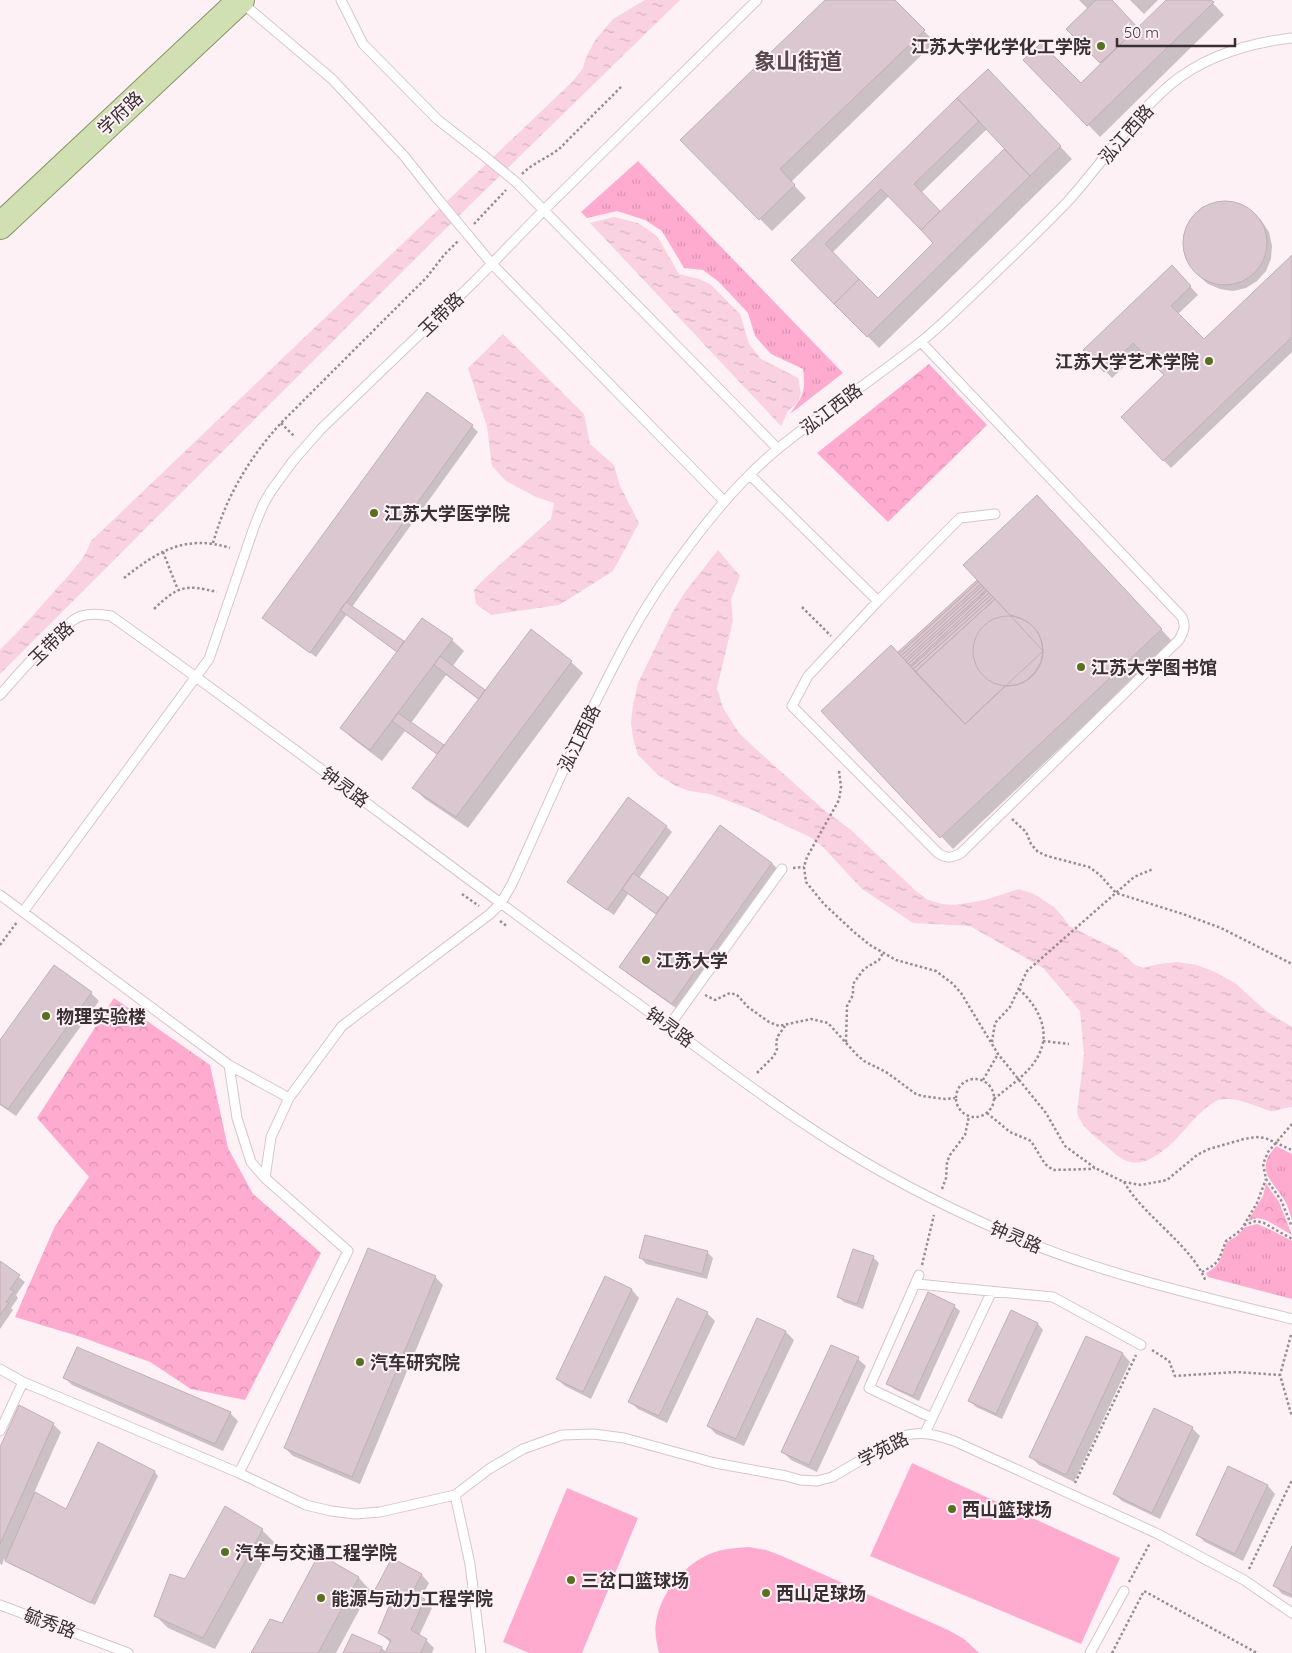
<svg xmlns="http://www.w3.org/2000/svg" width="1292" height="1653" viewBox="0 0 1292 1653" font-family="Quicksand,'Noto Sans SC',sans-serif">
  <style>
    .grass { fill: url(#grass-tufts) }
    .forest { fill: url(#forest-crowns) }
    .pitch { fill: #feabcf }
    .water { fill: url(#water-ripples) }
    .shadow { fill: #0003; fill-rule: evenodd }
    .building { fill: #dac7cf; stroke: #c2afb6 }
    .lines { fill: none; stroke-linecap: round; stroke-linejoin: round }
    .lane-casing { stroke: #d7c4cc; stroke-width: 11 }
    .primary-casing { stroke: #889566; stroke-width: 28 }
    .path { stroke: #978d91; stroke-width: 2.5; stroke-dasharray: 2.5 2.5; stroke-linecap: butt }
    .lane { stroke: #fff; stroke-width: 9 }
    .primary { stroke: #d1e0b3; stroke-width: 26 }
    .lane-bridge-casing { stroke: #d7c4cc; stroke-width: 11; stroke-linecap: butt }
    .lane-bridge { stroke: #fff; stroke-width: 9 }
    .poi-dot { fill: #5a7021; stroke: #fef1f6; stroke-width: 2 }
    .labels { text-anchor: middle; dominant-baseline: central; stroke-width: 4; stroke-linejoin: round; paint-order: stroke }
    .poi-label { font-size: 18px; font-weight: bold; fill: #383033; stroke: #fef1f6; text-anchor: start }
    .street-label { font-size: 18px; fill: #383033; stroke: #fef1f6 }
    .district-label { font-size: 22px; font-weight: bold; fill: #58484e; stroke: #fef1f6 }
  </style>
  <defs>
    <pattern id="grass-tufts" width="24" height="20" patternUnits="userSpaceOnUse" patternTransform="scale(1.25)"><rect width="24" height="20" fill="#feabcf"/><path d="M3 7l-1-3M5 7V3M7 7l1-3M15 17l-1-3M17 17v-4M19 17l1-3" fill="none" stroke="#da93b2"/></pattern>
    <pattern id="forest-crowns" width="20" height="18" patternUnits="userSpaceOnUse" patternTransform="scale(1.25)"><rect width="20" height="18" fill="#feabcf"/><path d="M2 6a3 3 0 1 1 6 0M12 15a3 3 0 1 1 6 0" fill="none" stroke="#da93b2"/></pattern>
    <pattern id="water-ripples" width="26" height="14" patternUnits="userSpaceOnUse" patternTransform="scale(1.25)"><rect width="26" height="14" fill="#f9d1e1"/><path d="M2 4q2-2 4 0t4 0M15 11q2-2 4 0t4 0" fill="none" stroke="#d6b4c2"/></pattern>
  </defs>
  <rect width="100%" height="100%" fill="#fef1f6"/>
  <path class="grass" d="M638,161L843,373L790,414C803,396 806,392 803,369L771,354L755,336L748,313L719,282L703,270L684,268L662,231L645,220L617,211L587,218L581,212Z
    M1276,1146L1292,1154V1221C1290,1213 1288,1205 1283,1198C1277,1188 1263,1176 1266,1163C1267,1157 1272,1151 1276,1146Z
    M1266,1183L1271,1191L1257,1218L1248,1221L1263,1196Z
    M1257,1224L1273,1231L1292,1241V1299L1208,1277L1206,1273C1223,1264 1220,1256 1227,1242L1237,1236L1245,1227Z"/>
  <path class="forest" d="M929,364L987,425L888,522L817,453Z
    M114,998L210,1065L228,1148L253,1194L321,1253L245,1400L191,1389L150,1362L81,1337L15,1317L55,1226L89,1177L37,1118Z
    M1271,1191L1279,1202L1292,1235L1266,1220L1257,1218Z"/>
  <path class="pitch" d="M912,1463L1120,1558L1081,1644L870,1556Z
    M567,1488L638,1518L582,1653H529L503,1642Z
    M749,1547L766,1550L782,1556L948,1630L964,1639L979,1653H659C657,1644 654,1632 656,1622C661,1592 685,1562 715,1552C726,1548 738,1548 749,1547Z"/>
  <path class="water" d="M645,0H680L432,242L0,674V650C20,630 39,609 58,587C71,573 85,559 91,541L574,80L583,68L586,57L596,39L613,19Z
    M614,217L638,223L657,236L679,274L699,279L710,284L740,314L749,344L761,359L798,378L801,393L798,402L788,411L781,426L590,223Z
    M503,334L584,414L590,444L614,465L620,486L639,523L613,571L559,605L491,615L476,604L474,590L484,579L551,519L554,503L536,497L506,481L492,466L487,427L468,368Z
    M718,550L740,576L731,599L733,621L717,688L723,708L739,733L758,751L824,810L851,830L916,891L928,900L942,904L955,905L985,900L1019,889L1034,894L1054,907L1063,917L1069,926L1118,950L1135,965L1143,968L1159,964L1177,962L1197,965L1213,971L1235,983L1266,1011L1292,1027V1107C1284,1107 1277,1112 1270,1111C1254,1106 1236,1096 1219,1100C1210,1103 1204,1110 1197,1116C1182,1132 1153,1171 1127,1161C1119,1158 1112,1151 1105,1145C1094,1135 1080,1127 1077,1111L1084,1055L1080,1011L1043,968L970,926L913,923L862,889L822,846L810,837L750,809L710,794L689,791L676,786L658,775L638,755L633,738L631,723L633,705L638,683L672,613L685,592Z"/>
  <path class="shadow" d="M827,0H893L935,42L791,182L806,198L772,231L682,140Z
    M1079,0H1111L1138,29L1167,0H1210L1224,15L1100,137L1025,60L1081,85L1102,64L1068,29L1088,9Z
    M1130,0H1158L1144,14Z
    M1000,82L1072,159L879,348L793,260ZM987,129L1005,149L940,213L921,193ZM889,196L935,243L878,299L832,253Z
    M1230,201L1243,205L1261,220L1269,232L1272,246L1271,259L1266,271L1257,281L1246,288L1233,291L1220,289L1208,284L1198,275L1192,268L1185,257L1183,244L1185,230L1192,217L1202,207L1216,202Z
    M1292,257V352L1171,468L1122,417L1166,375L1142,350L1112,378L1085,350L1180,275L1198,295L1178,314L1204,341Z
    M472,426L478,432L352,607L405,643L452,640L464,651L452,667L485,692L571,662L583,673L468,828L425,799L413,787L438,755L405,731L382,761L353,739L341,727L398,652L347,614L316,657L263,618ZM446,675L479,700L444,746L411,723Z
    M1049,509L1173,642L953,849L823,711L898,654L1013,617L965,565Z
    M666,826L672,832L639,878L668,899L772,863L779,871L680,1011L628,974L620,967L657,915L628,894L614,915L574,887L568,882Z
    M91,993L99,1001L16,1116L0,1105V1042Z
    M707,1252L713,1258L707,1279L646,1264L641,1258Z
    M873,1257L879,1263L863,1309L844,1302L838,1297Z
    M0,1262L25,1282L16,1295L18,1298L11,1308L13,1310L0,1329Z
    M435,1277L443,1285L360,1484L293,1456L285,1448Z
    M605,1278L632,1290L639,1298L591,1399L565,1386L557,1379Z
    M954,1306L960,1311L919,1401L894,1389L888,1384Z
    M1012,1312L1038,1324L1043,1330L1002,1419L976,1407L970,1401Z
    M707,1313L715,1321L667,1423L638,1409L630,1402Z
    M758,1319L786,1332L794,1340L744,1446L716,1434L708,1426Z
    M1087,1338L1123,1354L1130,1362L1074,1482L1039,1465L1031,1457Z
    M77,1348L230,1413L238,1421L223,1451L72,1385L64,1377Z
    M858,1359L866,1366L817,1472L791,1460L783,1452Z
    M20,1407L53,1424L61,1432L34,1493L66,1511L98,1444L155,1472L158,1476L95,1605L10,1564L4,1559L2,1565L0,1564V1450Z
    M1192,1428L1200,1436L1160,1519L1122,1501L1114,1494Z
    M1229,1468L1268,1486L1275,1494L1243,1561L1205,1542L1197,1535Z
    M262,1530L274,1542L215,1649L168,1628L156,1616L186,1581Z
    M1292,1549V1598L1282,1594L1275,1586Z
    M319,1555L359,1578L370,1590L336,1653H252L282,1625Z
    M392,1560L422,1575L429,1583L421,1598L432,1608L419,1636L426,1640L434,1648L432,1653H345L353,1636L382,1648L387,1653L391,1643L380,1633L390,1608L380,1604L373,1596Z"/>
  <path class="building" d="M825,0H895L925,30L780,169L795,185L759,220L680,140Z
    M1096,0H1112L1138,28L1100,63L1066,29Z
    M1166,0H1211L1214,2L1087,126L1023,60L1041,43L1081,83Z
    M988,69L1061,146L1030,176L957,98Z
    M957,98L979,121L914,184L940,211L921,230L881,189L825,244L859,279L834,304L791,260Z
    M1004,149L1030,176L867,337L834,304L859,279L878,298L933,243L921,230Z
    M1183 243a42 42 0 1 1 84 0a42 42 0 1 1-84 0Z
    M1292,255V337L1163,461L1121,417L1164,375L1133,343L1104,372L1083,350L1172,265L1191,286L1171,306L1204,339Z
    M427,392L473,425L310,653L262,618Z
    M1037,495L1162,629L940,838L821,711L891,645L965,724L1005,686L1016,685L1027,680L1035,672L1041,662L1043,651L1041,640L1037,631L1029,623L1020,618L1010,615L963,565Z
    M977,580L978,582L899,654L898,652Z
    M978,582L981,584L901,656L899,654Z
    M981,584L982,586L903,658L901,656Z
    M982,586L984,588L905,660L903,658Z
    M984,588L986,590L906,662L905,660Z
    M986,590L987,591L908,664L906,662Z
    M987,591L989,593L910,666L908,664Z
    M989,593L991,595L911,667L910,666Z
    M991,595L993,597L913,669L911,667Z
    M993,597L995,599L915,672L913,669Z
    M995,599L1043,651L965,724L915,672Z
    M346,602L404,641L397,652L340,610Z
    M973 651a35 35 0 1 1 70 0a35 35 0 1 1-70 0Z
    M422,618L453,639L370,750L340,728Z
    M531,629L572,661L456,817L412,788Z
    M440,656L485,690L479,699L434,665Z
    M398,713L444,745L437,754L392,721Z
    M628,797L667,826L607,910L567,882Z
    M720,825L772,863L672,1004L619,967Z
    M633,873L668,897L656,914L622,889Z
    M54,965L92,992L8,1109L0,1104V1040Z
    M645,1235L708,1251L702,1274L639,1258Z
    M368,1248L436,1276L352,1477L284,1448Z
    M853,1249L874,1256L857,1304L837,1297Z
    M0,1261L20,1275L10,1289L14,1291L6,1302L9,1303L0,1315Z
    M605,1276L632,1289L583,1392L556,1379Z
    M928,1292L955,1305L913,1396L886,1384Z
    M677,1298L708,1312L659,1416L628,1402Z
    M1011,1310L1038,1323L996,1414L968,1401Z
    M757,1318L786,1331L736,1439L707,1426Z
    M1086,1336L1123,1353L1066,1475L1029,1457Z
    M831,1345L859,1357L809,1465L781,1452Z
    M77,1347L231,1412L215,1444L63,1378Z
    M19,1405L54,1423L0,1544V1447Z
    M1154,1408L1193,1427L1152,1513L1113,1494Z
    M98,1442L155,1471L91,1603L5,1561L35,1492L66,1509Z
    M1228,1466L1268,1485L1235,1554L1196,1535Z
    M225,1506L263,1529L203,1638L154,1616L170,1574L185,1579Z
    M1292,1546V1595L1273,1586Z
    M319,1554L359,1577L318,1653H251L270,1619L282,1623Z
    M392,1558L422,1574L412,1593L425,1599L411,1630L427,1639L421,1653H385L391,1640L378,1633L390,1604L371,1597Z
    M352,1634L382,1647L380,1653H343Z"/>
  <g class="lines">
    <g class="lane-casing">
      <path id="lane" d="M341,0L363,44L438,120L483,155
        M241,2L332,79L405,157L438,199
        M517,183L778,449
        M468,235L492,264L724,501
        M921,342L1182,617C1186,626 1184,631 1179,640L961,853C952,858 947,859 938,853L792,706L808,676L878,601L960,518L995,514
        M750,475L878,601
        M0,695C15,678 63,622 81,616C91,613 101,614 111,616C288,741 458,874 634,1001C699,1048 764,1099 832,1142C885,1176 942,1205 999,1230C1092,1272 1193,1294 1292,1319
        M0,895L229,1065L237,1118L251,1162L265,1178
        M23,912L209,659L254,527L263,505L271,491L293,461L321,429L475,281L545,209L757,0
        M669,1026L782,869
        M229,1065L289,1098
        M919,1275L869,1388L932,1418
        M917,1284L1053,1297L1141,1345
        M0,1369L23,1382L239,1473L306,1505L331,1511L355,1514L380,1512L455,1495L489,1469L523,1449L562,1435L593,1434L624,1438L715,1463L786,1476L800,1480L817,1481L832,1477L902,1436C923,1431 934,1434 954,1441L1156,1533L1244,1580L1292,1613
        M0,1431L23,1382
        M925,1433L992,1291
        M239,1473L348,1251L265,1178L271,1137L289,1098L342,1026L490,914L501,903L512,884C538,827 563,769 591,711C615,663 638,616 670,572C702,527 737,482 780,447C825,411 873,380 918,344C935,331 951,315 967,300C1001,267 1036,235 1069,200C1103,162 1132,117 1171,84C1205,56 1249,43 1292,38
        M455,1495L470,1564L481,1653
        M0,1605L128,1653
        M1090,1653L1124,1591"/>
    </g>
    <g class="primary-casing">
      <path id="primary" d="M0,226L241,0"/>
    </g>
    <path class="path" d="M522,174C533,163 547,158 559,149L622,86
      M474,224L506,190
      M281,423L295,437
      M213,543C226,497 249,458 281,423L427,277L444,255L458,241
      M163,552L178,590
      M124,578C158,551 186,534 230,548
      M802,607L831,636
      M154,609C178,586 185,584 217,592
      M839,771L841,787L839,800L807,857L804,867L806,882L824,904L854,932L870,945L896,960L936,971L953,984L961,993L998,1054L1046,1113L1065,1146L1095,1168L1124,1182L1141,1185L1167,1180L1197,1155L1209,1149L1244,1139L1256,1137L1265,1138L1292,1150
      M1012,819L1026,832L1031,844L1038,852L1047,856L1089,867L1100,875L1116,893L1183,914L1221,928L1292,964
      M793,868L804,867
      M462,894L479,906
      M500,921L508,927
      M0,945L17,922
      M705,995L715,1000L730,993L737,995L748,1007L769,1022L779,1026L811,1019L828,1023L857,1055L864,1061L886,1072L916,1094L922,1096L945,1099L955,1098
      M1043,1041L1069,1044
      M846,1042L847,1006L853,995V984L864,969L879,960L883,953
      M992,1042L995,1023L1010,1007L1027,971L1134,877L1153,869
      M757,1073L774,1056L777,1049L776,1042L778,1036L785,1026
      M956 1098a19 19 0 1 1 38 0a19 19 0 1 1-38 0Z
      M983,1080L998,1054
      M994,1099C1006,1089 1019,1080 1029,1069C1055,1040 1043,1011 1018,988
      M987,1113L1010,1132L1031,1141L1045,1164L1053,1170L1090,1169L1095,1168
      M1292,1124L1268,1152L1263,1164L1266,1179L1281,1200L1292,1227
      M1124,1182C1145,1218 1192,1245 1206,1282
      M942,1189L946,1178L947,1162L950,1155L965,1135L969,1116
      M1244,1225L1256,1221L1264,1223L1292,1239
      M922,1265L934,1215
      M1202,1272L1214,1265L1219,1259L1226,1241L1241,1230L1257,1203L1266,1179
      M1291,1335L1280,1375L1292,1417
      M1152,1350L1169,1361L1175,1376L1236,1372L1280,1375
      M1075,1483L1136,1355
      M1249,1569L1292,1480
      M1129,1582L1150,1543
      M1112,1653L1144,1591L1257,1653"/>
    <use href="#lane" class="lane"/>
    <use href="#primary" class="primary"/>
    <g class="lane-bridge-casing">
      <path id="lane-bridge" d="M483,155L517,183
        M438,199L468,235"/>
    </g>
    <use href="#lane-bridge" class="lane-bridge"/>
  </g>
  <g class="poi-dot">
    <circle cx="1101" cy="46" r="5"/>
    <circle cx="1209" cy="361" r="5"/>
    <circle cx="374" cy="513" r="5"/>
    <circle cx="1081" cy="667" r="5"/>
    <circle cx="646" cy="960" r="5"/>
    <circle cx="46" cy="1016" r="5"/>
    <circle cx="360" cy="1362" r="5"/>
    <circle cx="952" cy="1509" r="5"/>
    <circle cx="225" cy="1552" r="5"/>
    <circle cx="571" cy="1580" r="5"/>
    <circle cx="766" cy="1593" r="5"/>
    <circle cx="321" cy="1598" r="5"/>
  </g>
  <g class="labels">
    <g class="poi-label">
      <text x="1091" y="46" text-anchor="end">江苏大学化学化工学院</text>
      <text x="1199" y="361" text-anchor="end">江苏大学艺术学院</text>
      <text x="384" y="513">江苏大学医学院</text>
      <text x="1091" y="667">江苏大学图书馆</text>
      <text x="656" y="960">江苏大学</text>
      <text x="56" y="1016">物理实验楼</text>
      <text x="370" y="1362">汽车研究院</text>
      <text x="962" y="1509">西山篮球场</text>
      <text x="235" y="1552">汽车与交通工程学院</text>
      <text x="581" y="1580">三岔口篮球场</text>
      <text x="776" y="1593">西山足球场</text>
      <text x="331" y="1598">能源与动力工程学院</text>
    </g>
    <g class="street-label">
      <text transform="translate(120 113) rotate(-43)">学府路</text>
      <text transform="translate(1126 134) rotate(-49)">泓江西路</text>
      <text transform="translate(441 314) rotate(-44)">玉带路</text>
      <text transform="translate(831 409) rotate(-37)">泓江西路</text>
      <text transform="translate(51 643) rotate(-44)">玉带路</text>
      <text transform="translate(579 738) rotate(-64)">泓江西路</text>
      <text transform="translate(345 787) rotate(37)">钟灵路</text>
      <text transform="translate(670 1027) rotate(36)">钟灵路</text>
      <text transform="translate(1016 1237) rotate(23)">钟灵路</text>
      <text transform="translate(883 1449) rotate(-27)">学苑路</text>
      <text transform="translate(50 1623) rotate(20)">毓秀路</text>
    </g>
    <g class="district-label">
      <text x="798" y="61">象山街道</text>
    </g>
  </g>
  <path d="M1117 38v8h118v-8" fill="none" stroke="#383033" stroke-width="2.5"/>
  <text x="1124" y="38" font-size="15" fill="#383033" stroke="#fef1f6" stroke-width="4" paint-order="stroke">50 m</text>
</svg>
